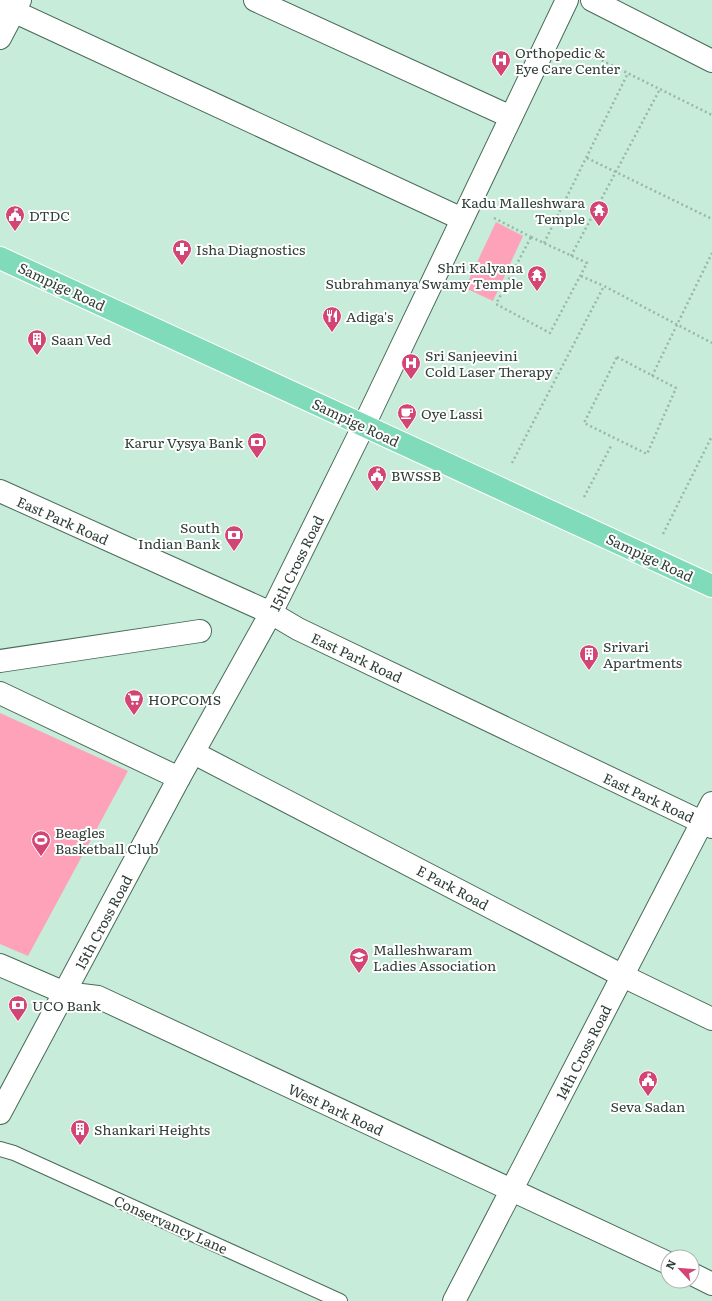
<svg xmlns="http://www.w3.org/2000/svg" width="712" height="1301" viewBox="0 0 712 1301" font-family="Literata,serif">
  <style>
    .green { fill: #fda2b8 }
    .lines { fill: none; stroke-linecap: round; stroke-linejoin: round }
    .service-casing { stroke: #496a5a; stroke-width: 16 }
    .minor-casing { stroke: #496a5a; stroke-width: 24 }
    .tertiary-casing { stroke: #496a5a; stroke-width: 24 }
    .primary-casing { stroke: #fff; stroke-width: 24 }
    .path { stroke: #99b7a8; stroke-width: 2.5; stroke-dasharray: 2 3; stroke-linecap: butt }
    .service { stroke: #fff; stroke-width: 14 }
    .minor { stroke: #fff; stroke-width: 22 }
    .tertiary { stroke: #fff; stroke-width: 22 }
    .primary { stroke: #80dbbb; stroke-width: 22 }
    .labels { text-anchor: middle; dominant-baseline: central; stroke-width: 4; stroke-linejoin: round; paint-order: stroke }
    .poi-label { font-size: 14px; fill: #303f38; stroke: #fff; text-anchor: start }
    .street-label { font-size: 14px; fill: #303f38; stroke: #fff }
  </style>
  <rect width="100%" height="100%" fill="#c7ecd9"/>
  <path class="green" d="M496,222L523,236L493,301L465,288Z
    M0,713L128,771L28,956L0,944Z"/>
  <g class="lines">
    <g class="service-casing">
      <path id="service" d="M0,1149L14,1153L340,1301"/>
    </g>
    <g class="minor-casing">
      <path id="minor" d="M255,0L511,117
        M592,0L712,61
        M0,5L462,219
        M0,491L271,613L298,629L712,827
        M0,661L200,631
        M0,693L179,778
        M194,753L623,976L712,1019
        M0,965L65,993L98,997L668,1263
        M692,1274L712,1284
        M454,1301L712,803"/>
    </g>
    <g class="tertiary-casing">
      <path id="tertiary" d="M0,38L20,0
        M0,1113L179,778L271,613L364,425L567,0"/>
    </g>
    <g class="primary-casing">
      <path id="primary" d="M0,258L712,586"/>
    </g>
    <path class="path" d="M575,47L712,115
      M587,158L712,219
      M494,218L531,237
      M531,237L587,263L550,333L496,304Z
      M544,243L628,73
      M571,256L660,89
      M581,276L604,286
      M617,357L676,388L647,454L584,423Z
      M652,376L712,253
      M512,463L604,286L712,343
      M584,497L611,446
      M663,534L712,436"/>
    <use href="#service" class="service"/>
    <use href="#minor" class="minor"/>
    <use href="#tertiary" class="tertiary"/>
    <use href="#primary" class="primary"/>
  </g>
  <defs>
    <g id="hospital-pin" transform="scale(1)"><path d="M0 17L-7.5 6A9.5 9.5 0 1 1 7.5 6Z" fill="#d24574" stroke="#fff"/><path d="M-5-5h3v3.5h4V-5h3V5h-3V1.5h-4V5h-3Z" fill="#fff"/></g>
    <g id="temple-pin" transform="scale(1)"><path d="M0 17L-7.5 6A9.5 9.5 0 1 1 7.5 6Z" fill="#d24574" stroke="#fff"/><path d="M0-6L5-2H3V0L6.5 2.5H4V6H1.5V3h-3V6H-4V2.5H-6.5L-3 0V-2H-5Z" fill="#fff"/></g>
    <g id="civic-pin" transform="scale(1)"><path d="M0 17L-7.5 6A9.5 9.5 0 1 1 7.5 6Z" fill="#d24574" stroke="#fff"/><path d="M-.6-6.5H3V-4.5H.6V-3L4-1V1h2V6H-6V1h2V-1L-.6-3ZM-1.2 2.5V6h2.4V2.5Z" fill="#fff"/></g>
    <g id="pharmacy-pin" transform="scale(1)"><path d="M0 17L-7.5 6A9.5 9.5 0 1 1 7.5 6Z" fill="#d24574" stroke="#fff"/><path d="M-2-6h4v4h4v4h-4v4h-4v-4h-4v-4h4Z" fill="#fff"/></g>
    <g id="restaurant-pin" transform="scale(1)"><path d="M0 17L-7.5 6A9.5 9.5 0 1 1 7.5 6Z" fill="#d24574" stroke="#fff"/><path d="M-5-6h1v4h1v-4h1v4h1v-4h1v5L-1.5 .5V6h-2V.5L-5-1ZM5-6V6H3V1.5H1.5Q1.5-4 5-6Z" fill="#fff"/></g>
    <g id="building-pin" transform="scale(1)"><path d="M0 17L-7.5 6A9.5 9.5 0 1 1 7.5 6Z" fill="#d24574" stroke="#fff"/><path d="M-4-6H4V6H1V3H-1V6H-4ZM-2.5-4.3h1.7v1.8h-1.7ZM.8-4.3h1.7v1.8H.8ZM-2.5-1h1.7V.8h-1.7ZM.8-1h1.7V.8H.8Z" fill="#fff"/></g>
    <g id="cafe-pin" transform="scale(1)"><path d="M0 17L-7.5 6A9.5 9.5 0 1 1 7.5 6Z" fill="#d24574" stroke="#fff"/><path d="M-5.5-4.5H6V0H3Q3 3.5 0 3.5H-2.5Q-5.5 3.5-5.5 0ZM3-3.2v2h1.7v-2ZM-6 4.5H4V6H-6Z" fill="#fff"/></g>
    <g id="bank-pin" transform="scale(1)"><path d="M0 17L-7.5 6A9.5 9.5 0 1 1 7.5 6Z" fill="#d24574" stroke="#fff"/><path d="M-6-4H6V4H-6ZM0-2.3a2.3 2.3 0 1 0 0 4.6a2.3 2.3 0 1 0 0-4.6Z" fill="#fff"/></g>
    <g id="supermarket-pin" transform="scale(1)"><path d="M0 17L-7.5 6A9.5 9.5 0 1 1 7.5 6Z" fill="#d24574" stroke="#fff"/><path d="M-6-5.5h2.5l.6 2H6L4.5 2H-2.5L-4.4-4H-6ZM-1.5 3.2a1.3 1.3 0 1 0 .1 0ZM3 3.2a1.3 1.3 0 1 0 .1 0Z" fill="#fff"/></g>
    <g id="stadium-pin" transform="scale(1)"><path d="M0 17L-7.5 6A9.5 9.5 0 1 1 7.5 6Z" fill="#d24574" stroke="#fff"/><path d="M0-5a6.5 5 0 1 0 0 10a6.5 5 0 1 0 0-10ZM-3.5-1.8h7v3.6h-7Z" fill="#fff"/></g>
    <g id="university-pin" transform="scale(1)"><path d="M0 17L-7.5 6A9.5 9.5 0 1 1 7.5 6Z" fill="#d24574" stroke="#fff"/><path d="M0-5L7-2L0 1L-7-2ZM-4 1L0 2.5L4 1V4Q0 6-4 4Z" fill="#fff"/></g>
  </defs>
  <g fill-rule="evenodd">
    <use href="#hospital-pin" x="501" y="60"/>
    <use href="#temple-pin" x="599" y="210"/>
    <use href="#civic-pin" x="15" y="215"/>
    <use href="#pharmacy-pin" x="182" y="249"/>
    <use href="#temple-pin" x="537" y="275"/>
    <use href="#restaurant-pin" x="332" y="316"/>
    <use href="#building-pin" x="37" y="339"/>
    <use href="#hospital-pin" x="411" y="363"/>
    <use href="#cafe-pin" x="407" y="413"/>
    <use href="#bank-pin" x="257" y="442"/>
    <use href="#civic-pin" x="377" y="475"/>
    <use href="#bank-pin" x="234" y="535"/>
    <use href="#building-pin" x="589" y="654"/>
    <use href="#supermarket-pin" x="134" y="699"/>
    <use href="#stadium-pin" x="41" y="840"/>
    <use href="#university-pin" x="359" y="957"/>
    <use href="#bank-pin" x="18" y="1005"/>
    <use href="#civic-pin" x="648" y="1080"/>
    <use href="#building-pin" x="80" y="1129"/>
  </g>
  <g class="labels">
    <g class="poi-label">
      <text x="515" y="52">Orthopedic &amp;<tspan x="515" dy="16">Eye Care Center</tspan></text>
      <text x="585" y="202" text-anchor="end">Kadu Malleshwara<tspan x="585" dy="16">Temple</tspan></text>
      <text x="29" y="215">DTDC</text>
      <text x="196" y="249">Isha Diagnostics</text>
      <text x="523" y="267" text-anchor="end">Shri Kalyana<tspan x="523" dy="16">Subrahmanya Swamy Temple</tspan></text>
      <text x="346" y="316">Adiga's</text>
      <text x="51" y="339">Saan Ved</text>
      <text x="425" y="355">Sri Sanjeevini<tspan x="425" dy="16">Cold Laser Therapy</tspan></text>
      <text x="421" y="413">Oye Lassi</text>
      <text x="243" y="442" text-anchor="end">Karur Vysya Bank</text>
      <text x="391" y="475">BWSSB</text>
      <text x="220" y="527" text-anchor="end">South<tspan x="220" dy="16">Indian Bank</tspan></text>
      <text x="603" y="646">Srivari<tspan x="603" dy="16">Apartments</tspan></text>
      <text x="148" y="699">HOPCOMS</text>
      <text x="55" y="832">Beagles<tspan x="55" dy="16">Basketball Club</tspan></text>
      <text x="373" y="949">Malleshwaram<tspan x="373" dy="16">Ladies Association</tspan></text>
      <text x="32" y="1005">UCO Bank</text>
      <text x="648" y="1106" text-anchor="middle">Seva Sadan</text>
      <text x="94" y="1129">Shankari Heights</text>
    </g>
    <g class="street-label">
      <text transform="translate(62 286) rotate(25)">Sampige Road</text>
      <text transform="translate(356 422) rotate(25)">Sampige Road</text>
      <text transform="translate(63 520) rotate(24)">East Park Road</text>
      <text transform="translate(650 557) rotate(25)">Sampige Road</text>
      <text transform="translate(296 563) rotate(-64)">15th Cross Road</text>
      <text transform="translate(357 657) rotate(25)">East Park Road</text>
      <text transform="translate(649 797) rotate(25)">East Park Road</text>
      <text transform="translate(453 887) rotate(28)">E Park Road</text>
      <text transform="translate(103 922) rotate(-62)">15th Cross Road</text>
      <text transform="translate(583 1052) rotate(-63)">14th Cross Road</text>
      <text transform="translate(336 1109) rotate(25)">West Park Road</text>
      <text transform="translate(171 1224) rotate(24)">Conservancy Lane</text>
    </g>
  </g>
  <g transform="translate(680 1269) rotate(296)"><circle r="19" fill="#ffffff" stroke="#acb2af"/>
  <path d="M0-3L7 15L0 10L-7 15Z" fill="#d24574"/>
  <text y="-6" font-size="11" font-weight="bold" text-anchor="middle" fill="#303f38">N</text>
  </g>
</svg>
